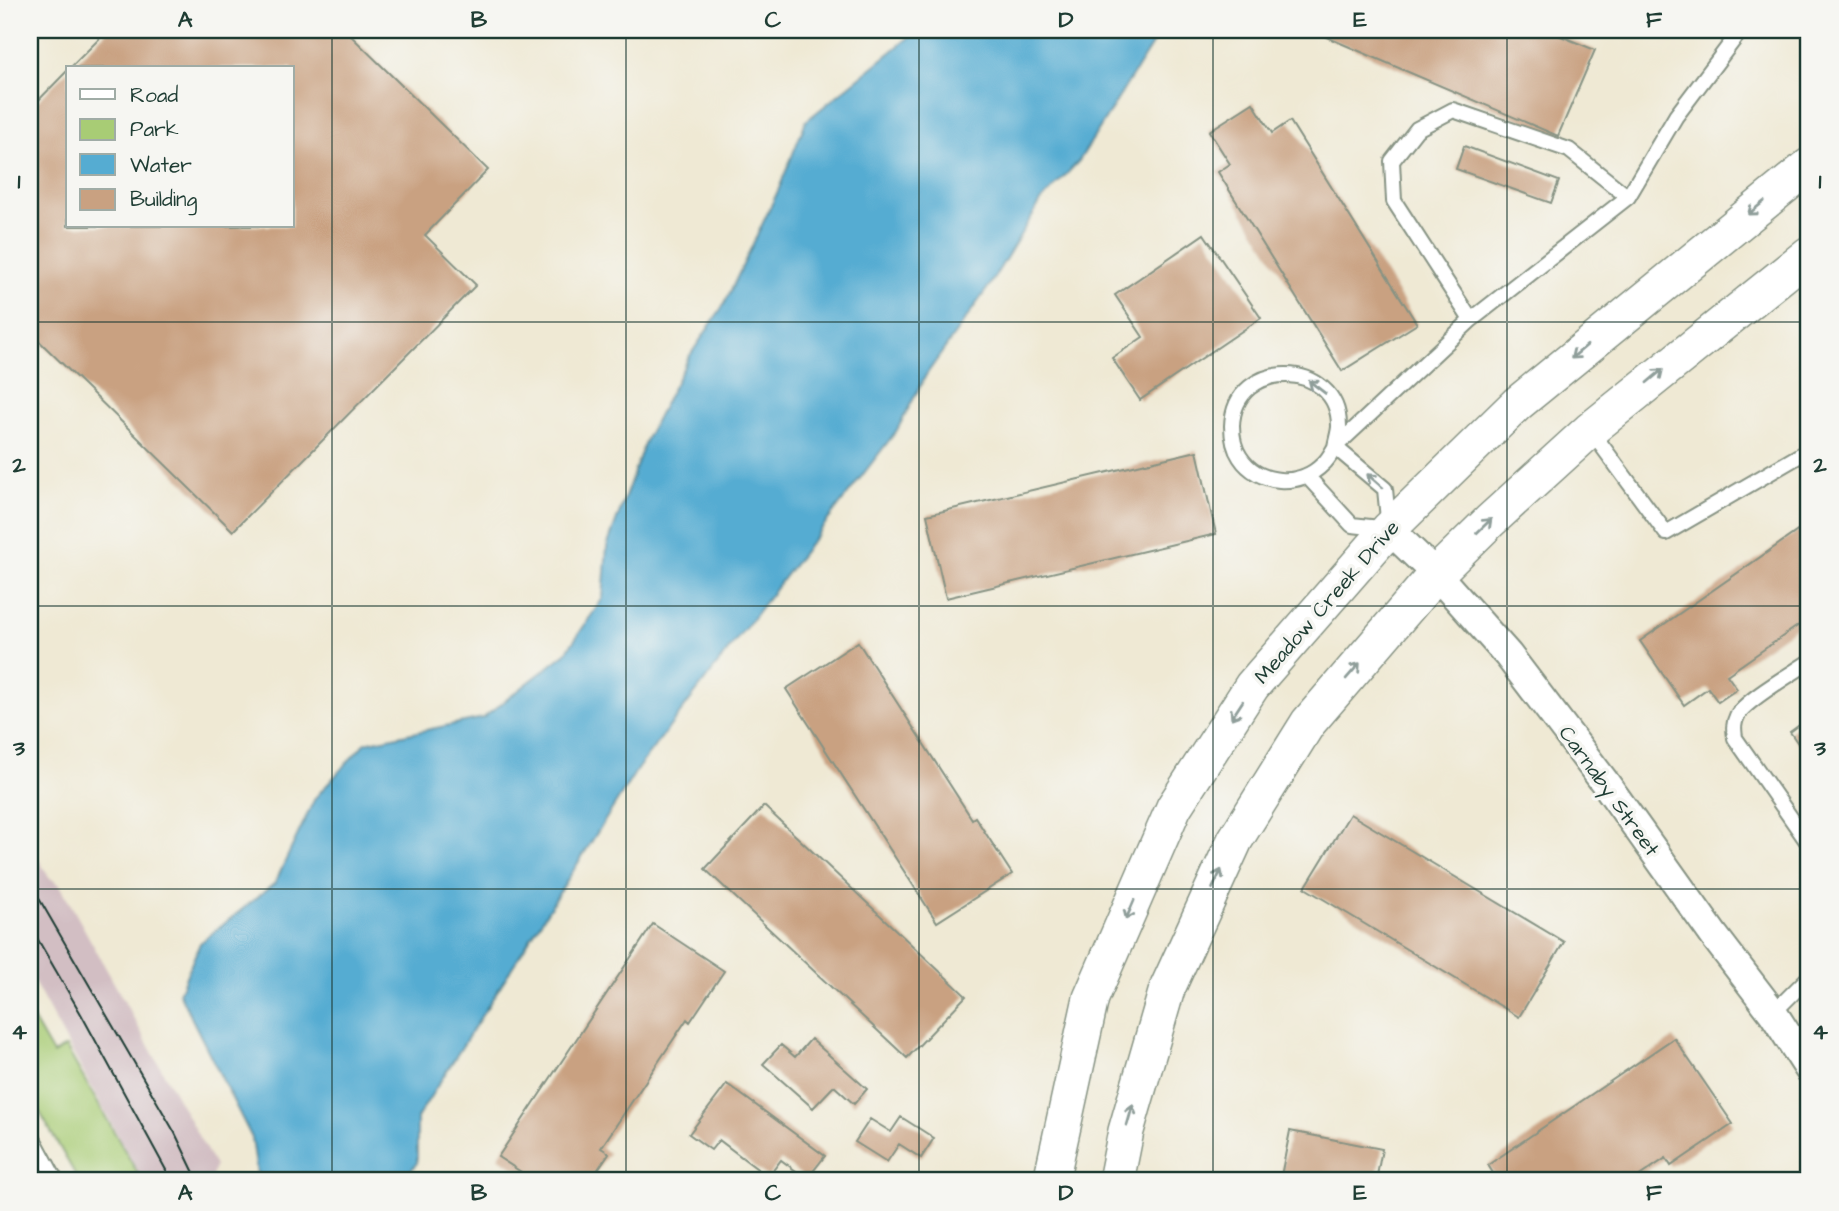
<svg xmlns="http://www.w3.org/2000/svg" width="1839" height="1211" viewBox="0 0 1839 1211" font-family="'Architects Daughter',sans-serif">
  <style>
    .industrial { fill: #d2bec3 }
    .green { fill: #a8cc75; stroke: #648454; stroke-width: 2 }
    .water { fill: #55acd2; stroke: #3a7483; stroke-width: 2 }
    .building { fill: #c9a181 }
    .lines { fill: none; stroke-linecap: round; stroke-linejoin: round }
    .service-casing { stroke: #879384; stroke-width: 18 }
    .minor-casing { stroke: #879384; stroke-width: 32 }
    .tertiary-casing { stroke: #879384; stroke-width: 38 }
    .service { stroke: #fff; stroke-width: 14 }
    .minor { stroke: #fff; stroke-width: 28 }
    .tertiary { stroke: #fff; stroke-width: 35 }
    .tram { stroke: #1f3d34; stroke-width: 2 }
    .oneway { stroke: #8f9e9a }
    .grid { fill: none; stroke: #1f3d34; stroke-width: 2; stroke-opacity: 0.55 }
    .labels { text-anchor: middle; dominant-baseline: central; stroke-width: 7; stroke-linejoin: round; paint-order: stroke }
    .street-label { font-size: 21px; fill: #1f3d34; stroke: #f6f6f2 }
    .neatline { fill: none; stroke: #1f3d34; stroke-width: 2.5 }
    .grid-label { font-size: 23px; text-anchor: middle; font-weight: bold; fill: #1f3d34 }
  </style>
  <rect width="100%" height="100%" fill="#f6f6f2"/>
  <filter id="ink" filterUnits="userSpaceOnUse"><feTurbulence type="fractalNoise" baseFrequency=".0143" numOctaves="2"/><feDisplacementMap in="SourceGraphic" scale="14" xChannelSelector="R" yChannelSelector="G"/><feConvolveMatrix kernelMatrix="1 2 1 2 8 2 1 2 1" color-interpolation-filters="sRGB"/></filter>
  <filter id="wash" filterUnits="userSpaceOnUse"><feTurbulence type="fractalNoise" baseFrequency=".00686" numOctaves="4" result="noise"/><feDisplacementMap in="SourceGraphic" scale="28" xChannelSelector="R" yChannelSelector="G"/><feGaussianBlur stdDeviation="1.57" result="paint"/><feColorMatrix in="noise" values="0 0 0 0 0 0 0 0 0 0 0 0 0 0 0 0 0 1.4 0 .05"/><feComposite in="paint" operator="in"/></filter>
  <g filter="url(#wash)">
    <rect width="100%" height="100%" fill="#efe9d4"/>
    <path class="industrial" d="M30,845L49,877L60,885L215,1166L211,1181H143L30,975Z"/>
    <path class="green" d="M30,1014L53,1054L66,1047L142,1181H79L30,1095Z"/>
    <path class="water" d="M918,30H1161L1079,161L1041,201L989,286L926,375L897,430L638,768L417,1118V1163L402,1181H258L252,1138L179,993L200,943L275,883L315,798L365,743L483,718L565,654L603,598L607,547L646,439L689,357L725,303L778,191L806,121Z"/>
    <g id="blocks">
      <path class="building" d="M108,30H345L488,170L425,235L476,285L233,531L30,332V109L68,70V226H292V68H70Z
        M1310,30H1546L1595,50L1558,136Z
        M1253,103L1272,133L1290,121L1417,324L1342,371L1218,172L1230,164L1209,131Z
        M1464,146L1559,181L1551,203L1456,169Z
        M1204,234L1261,318L1140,400L1112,358L1143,337L1115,295Z
        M1197,451L1216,534L946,598L927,515Z
        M1809,523V618L1727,675L1737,689L1718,702L1708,688L1684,705L1640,641Z
        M858,642L972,819L975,817L1012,874L937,922L786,689Z
        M1809,718V759L1790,732Z
        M764,806L966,996L907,1058L705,869Z
        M1350,814L1564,942L1519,1017L1305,888Z
        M653,924L724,971L690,1022L687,1019L601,1148L609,1153L590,1181H535L498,1157Z
        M1674,1038L1733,1124L1671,1166L1666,1158L1632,1181H1498L1488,1165Z
        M811,1039L867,1089L854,1104L834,1086L813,1108L763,1064L781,1045L795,1057Z
        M727,1084L825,1156L807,1179L781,1160L768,1177L719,1140L711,1150L689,1134Z
        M901,1117L934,1138L921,1158L899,1144L887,1162L855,1142L870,1119L891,1132Z
        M1290,1131L1382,1149L1376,1181H1280Z"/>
    </g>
  </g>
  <g filter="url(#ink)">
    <use href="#blocks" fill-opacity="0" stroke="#879384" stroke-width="2"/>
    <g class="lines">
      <g class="service-casing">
        <path id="service" d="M1471,320L1394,201L1392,161L1417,129L1453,110L1569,150L1628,197
          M1591,431L1666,533L1809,450
          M1335,447C1336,440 1339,432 1339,426C1339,359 1234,357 1232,426C1232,436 1234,448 1240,457C1258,485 1300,488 1323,464C1328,460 1332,452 1335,447L1471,320L1628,197L1676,116L1741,30
          M1307,476L1352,525L1389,529L1385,489L1335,447
          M1809,662C1793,673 1744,701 1737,716C1733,724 1734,730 1735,738L1809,844
          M1773,1013L1809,977
          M30,1133L56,1181"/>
      </g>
      <g class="minor-casing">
        <path id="minor" d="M1389,529L1436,574L1508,655L1606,784L1715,937L1773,1013L1809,1069"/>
      </g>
      <g class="tertiary-casing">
        <path id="tertiary" d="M1051,1181L1091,998L1174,807L1252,686L1389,529L1517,404L1809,166
          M1116,1181L1126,1131L1167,989L1235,840L1308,723L1436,574L1490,521L1590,430L1809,254"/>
      </g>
      <use href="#service" class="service"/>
      <use href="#minor" class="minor"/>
      <use href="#tertiary" class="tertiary"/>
      <path class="tram" d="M30,883L175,1133L198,1181
        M30,926L81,1014L172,1181"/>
    </g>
    <defs><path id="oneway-shaft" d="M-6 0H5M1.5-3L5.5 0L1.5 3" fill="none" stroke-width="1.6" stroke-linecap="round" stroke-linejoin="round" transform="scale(1.75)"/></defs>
    <g class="oneway">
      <use href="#oneway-shaft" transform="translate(1756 208) rotate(141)"/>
      <use href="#oneway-shaft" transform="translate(1579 352) rotate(140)"/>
      <use href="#oneway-shaft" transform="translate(1655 376) rotate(-40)"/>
      <use href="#oneway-shaft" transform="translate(1317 387) rotate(-142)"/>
      <use href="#oneway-shaft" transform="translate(1375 481) rotate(-139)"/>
      <use href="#oneway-shaft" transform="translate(1484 526) rotate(-44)"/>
      <use href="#oneway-shaft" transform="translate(1353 671) rotate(-49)"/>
      <use href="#oneway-shaft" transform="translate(1237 710) rotate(123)"/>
      <use href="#oneway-shaft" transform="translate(1217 879) rotate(-65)"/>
      <use href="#oneway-shaft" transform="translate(1130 910) rotate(113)"/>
      <use href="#oneway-shaft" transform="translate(1130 1115) rotate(-74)"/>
    </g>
  </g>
  <path class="grid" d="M332,30V1181M626,30V1181M919,30V1181M1213,30V1181M1507,30V1181M30,322H1809M30,606H1809M30,889H1809"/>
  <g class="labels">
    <g class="street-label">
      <text transform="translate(1327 602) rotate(-49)">Meadow Creek Drive</text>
      <text transform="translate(1609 791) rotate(54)">Carnaby Street</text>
    </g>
  </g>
  <rect width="1839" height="1211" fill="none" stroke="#f6f6f2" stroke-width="77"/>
  <rect x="66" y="66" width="228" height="161" fill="#f6f6f2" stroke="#a0aca6" stroke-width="2"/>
  <rect x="80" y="89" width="35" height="10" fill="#ffffff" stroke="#a0aca6" stroke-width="2"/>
  <text x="130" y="102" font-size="21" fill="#1f3d34">Road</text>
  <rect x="80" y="119" width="35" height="21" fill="#a8cc75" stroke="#a0aca6" stroke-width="2"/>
  <text x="130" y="136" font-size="21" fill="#1f3d34">Park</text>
  <rect x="80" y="154" width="35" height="21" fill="#55acd2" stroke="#a0aca6" stroke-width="2"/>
  <text x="130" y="172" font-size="21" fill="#1f3d34">Water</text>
  <rect x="80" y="189" width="35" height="21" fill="#c9a181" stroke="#a0aca6" stroke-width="2"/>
  <text x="130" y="206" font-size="21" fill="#1f3d34">Building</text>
  <rect x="38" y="38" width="1762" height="1134" class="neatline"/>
  <g class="grid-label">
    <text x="185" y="27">A</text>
    <text x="479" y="27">B</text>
    <text x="773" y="27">C</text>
    <text x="1066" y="27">D</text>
    <text x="1360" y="27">E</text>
    <text x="1654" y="27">F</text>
    <text x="19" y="188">1</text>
    <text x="1820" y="188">1</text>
    <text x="19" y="472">2</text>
    <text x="1820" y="472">2</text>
    <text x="19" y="755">3</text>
    <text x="1820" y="755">3</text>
    <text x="19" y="1039">4</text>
    <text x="1820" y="1039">4</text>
    <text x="185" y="1200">A</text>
    <text x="479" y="1200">B</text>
    <text x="773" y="1200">C</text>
    <text x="1066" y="1200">D</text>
    <text x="1360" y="1200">E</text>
    <text x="1654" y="1200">F</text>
  </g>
</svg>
